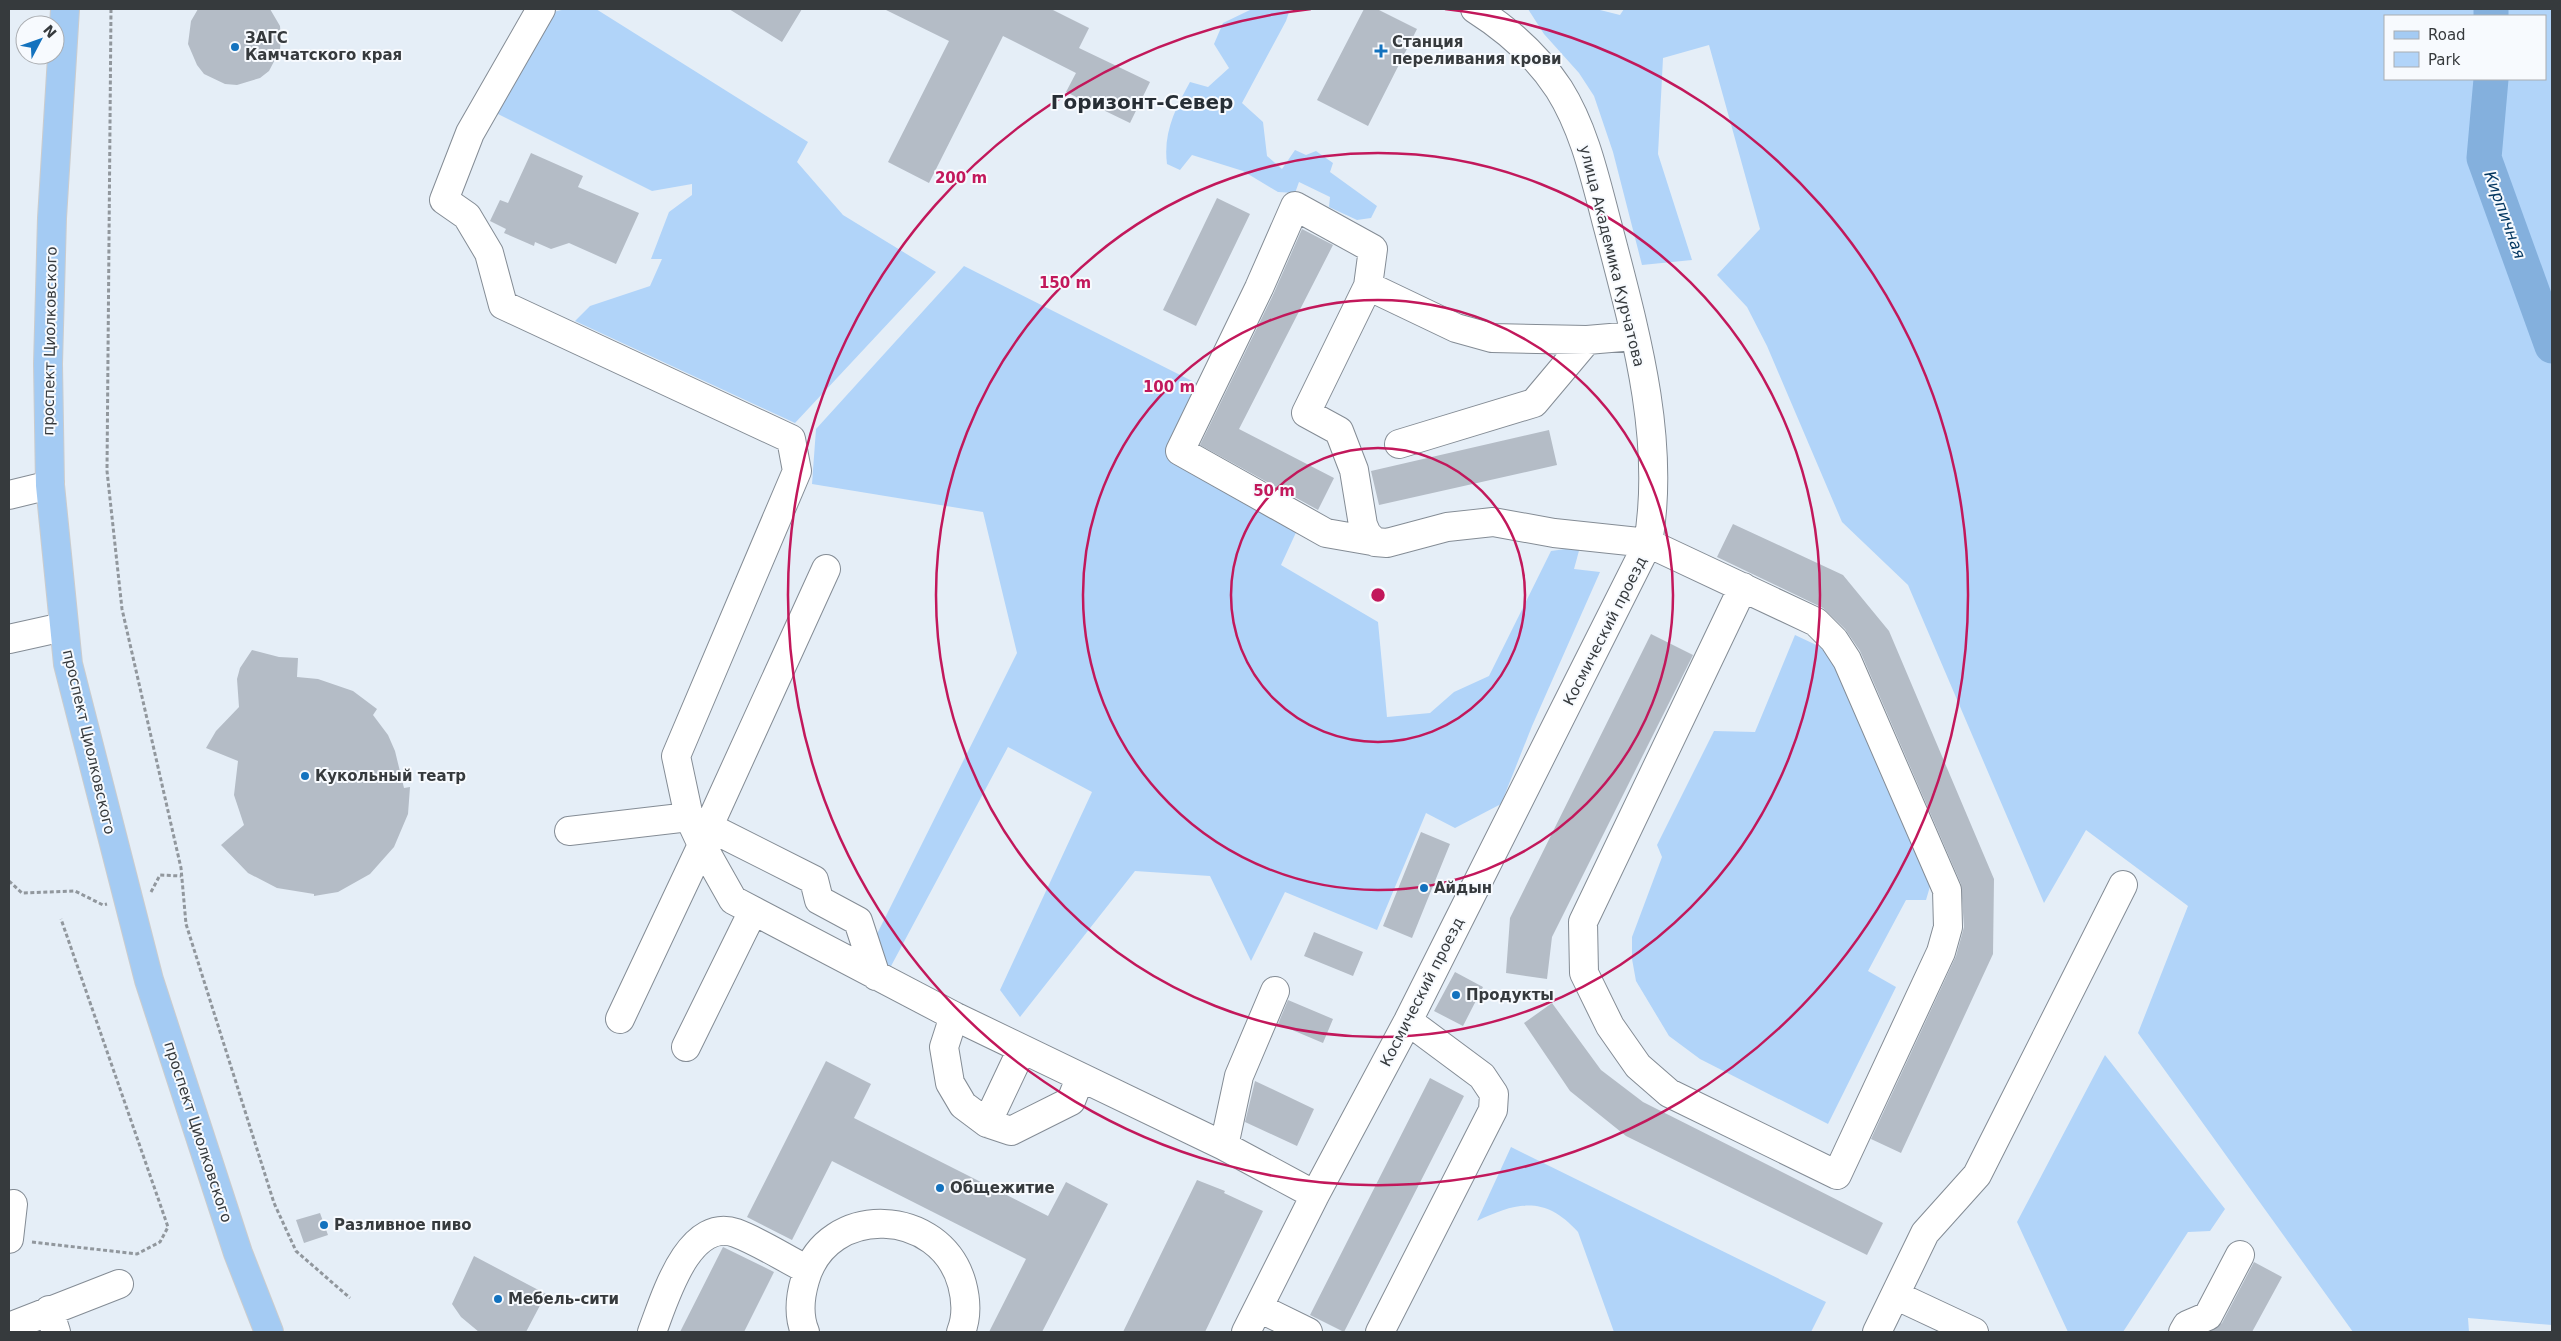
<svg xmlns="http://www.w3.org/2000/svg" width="2561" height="1341" viewBox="0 0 2561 1341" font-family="'DejaVu Sans',sans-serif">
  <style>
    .green { fill: #b1d4f9; fill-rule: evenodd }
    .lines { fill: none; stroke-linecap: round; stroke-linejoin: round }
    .river { stroke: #84b0dd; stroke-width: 35 }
    .building { fill: #b4bcc6 }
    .minor-casing { stroke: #848c95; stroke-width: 30 }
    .major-casing { stroke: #cbcccd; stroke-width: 30 }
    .path { stroke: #91979d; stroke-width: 3; stroke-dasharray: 4 2.5; stroke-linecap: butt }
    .minor { stroke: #fff; stroke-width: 28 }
    .major { stroke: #a4cbf3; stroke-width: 28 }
    .ring { fill: none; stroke: #c2185b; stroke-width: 2.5 }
    .poi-dot { fill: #1372be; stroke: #f7fafe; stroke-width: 2 }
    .labels { text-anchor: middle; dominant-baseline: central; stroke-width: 4; stroke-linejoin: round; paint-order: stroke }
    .poi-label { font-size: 15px; font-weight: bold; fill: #363a3d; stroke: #f7fafe; text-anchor: start }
    .street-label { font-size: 15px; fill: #363a3d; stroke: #f7fafe }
    .water-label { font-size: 16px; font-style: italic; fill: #043761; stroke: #f7fafe }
    .district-label { font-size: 20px; font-weight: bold; fill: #272e35; stroke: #f7fafe }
    .centre { fill: #c2185b; stroke: #f7fafe; stroke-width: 2.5 }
    .ring-label { font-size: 15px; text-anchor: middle; font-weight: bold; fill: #c2185b; stroke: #f7fafe; stroke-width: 4; stroke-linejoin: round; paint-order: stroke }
  </style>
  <rect width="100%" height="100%" fill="#e5eef7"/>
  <path class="green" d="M566,9H596L808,142L797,162L843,215L936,272L795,423L575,321L590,306L650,286L662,259H651L669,212L692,195V184L652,191L492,111L553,12Z
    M1252,9H1290L1286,21L1242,103L1263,122L1267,156L1282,169L1295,150L1306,155L1316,151L1333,163L1330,172L1377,206L1371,218L1357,220L1329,207L1330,197L1299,182L1295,193L1278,192L1243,171L1192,155L1180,170L1167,164C1163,133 1175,109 1190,82L1208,87L1229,68L1214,44L1223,23Z
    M1528,9H1596L1620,15L1624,9H2552V1325L2468,1318L2469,1332H2353L2138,1033L2188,906L2086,830L2044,903L1908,585L1842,522L1767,346L1747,307L1717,275L1760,229L1709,45L1663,58L1658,154L1692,260L1642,265L1613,152L1594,96L1579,73L1544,34ZM2385,16H2545V79H2385Z
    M964,266L1198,384L1175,449L1299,526L1281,565L1378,622L1387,717L1430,713L1454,692L1489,676L1551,551L1580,547L1574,569L1600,572L1532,726L1501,804L1455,828L1426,813L1377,930L1285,892L1251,961L1210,876L1135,871L1020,1017L1000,990L1092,792L1008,747L890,968L870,948L1017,653L983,512L812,484L816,429Z
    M1795,635L1827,650L1849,683L1931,883L1926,900H1906L1868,971L1896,987L1828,1124L1700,1059L1669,1036L1636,981L1632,959V937L1662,857L1657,845L1714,731L1755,732Z
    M2105,1055L2225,1209L2210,1231L2188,1232L2123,1332H2068L2017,1222Z
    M1511,1147L1826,1302L1811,1332H1614L1578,1232C1545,1195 1517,1202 1477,1221Z"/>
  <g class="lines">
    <path class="river" d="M2491,9V16
      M2491,79L2484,158L2552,346"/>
  </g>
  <path class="building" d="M198,9H270L280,26L281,38L280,50L269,71L260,78L237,85L225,84L204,74L197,65L188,44L191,21Z
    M729,9H802L782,42Z
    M884,9H1051L1089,28L1079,48L1150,82L1130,123L1066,92L1076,73L1003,36L929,183L888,162L949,41Z
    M1364,9H1377L1417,29L1368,126L1317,100Z
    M531,153L583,176L578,187L639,213L616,264L569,243L551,249L535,242L534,246L504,233L506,229L490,221L500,200L508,203Z
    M1217,198L1250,214L1196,326L1163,310Z
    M1302,229L1333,245L1239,429L1334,478L1318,510L1200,445L1273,295Z
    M1549,430L1557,465L1379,505L1371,471Z
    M1733,524L1843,575L1889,631L1994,879L1993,954L1901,1153L1871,1139L1956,956L1964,927L1961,884L1860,651L1845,629L1823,608L1717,557Z
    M1651,634L1693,655L1552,937L1547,979L1506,973L1510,918Z
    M252,650L279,657L298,658L297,677L318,679L353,691L377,709L373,715L388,735L395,751L404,788L410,787L408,814L394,847L370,874L338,892L314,896V894L277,888L248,873L221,845L244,825L234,795L238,761L206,748L216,731L239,707L237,679L240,668Z
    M1421,832L1450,844L1412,938L1383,926Z
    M1314,932L1363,952L1353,976L1304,956Z
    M1455,972L1483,987L1463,1026L1434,1011Z
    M1288,1000L1333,1019L1323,1043L1278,1024Z
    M1552,1003L1601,1070L1643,1102L1883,1223L1867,1255L1626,1136L1570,1091L1524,1023Z
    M826,1061L871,1084L854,1118L1048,1216L1066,1182L1108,1204L1042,1332H989L1026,1259L832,1161L792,1240L747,1217Z
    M1430,1078L1464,1096L1344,1332L1310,1315Z
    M1255,1081L1314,1109L1297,1146L1245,1122Z
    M1197,1180L1225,1191L1224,1193L1263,1211L1205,1332H1123Z
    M320,1213L328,1235L304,1243L296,1220Z
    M723,1247L774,1272L744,1332H680Z
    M474,1256L546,1294L526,1332H479L461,1317L452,1304Z
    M2254,1262L2282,1277L2252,1332H2210L2222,1323Z"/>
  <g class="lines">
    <g class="minor-casing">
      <path id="minor" d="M541,9L470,133L444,200L467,216L489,253L503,305L791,439L797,471L676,756L689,817L569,831
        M1368,286L1373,249L1295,206L1259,288L1180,451L1326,533L1372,541
        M1634,336L1587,340L1492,338L1456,328L1368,286L1306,413L1339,431L1354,470L1363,525L1367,534L1375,542L1387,543L1447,527L1493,522L1554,533L1648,543L1816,622L1834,640L1847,660L1947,890L1948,927L1941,952L1837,1175L1669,1093L1638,1066L1610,1026L1584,973L1583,922L1743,587
        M1399,444L1534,403L1587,340
        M9,495L50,485
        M9,639L63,627
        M708,828L826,569
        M876,976L858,921L819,900L814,880L689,817L702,845L733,900L954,1016L1224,1146
        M1275,991L1239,1076L1224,1146L1315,1195
        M954,1016L944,1047L950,1083L963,1105L987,1123L1011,1131L1071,1101L1080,1078
        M620,1019L702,845
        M686,1047L753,911
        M987,1123L1022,1049
        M9,1239L13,1204
        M1895,1295L1974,1332
        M1259,1308L1308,1332
        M49,1310L56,1332
        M9,1327L119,1284
        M652,1332C664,1301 688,1216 736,1233C760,1242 784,1258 808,1270
        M805,1332C798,1315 800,1297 805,1280C827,1202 941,1207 962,1284C966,1299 967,1317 961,1332
        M1246,1332L1315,1195L1408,1021L1648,543C1666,439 1635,331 1609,231C1596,183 1586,132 1559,89C1538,57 1508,30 1475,9
        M1380,1332L1493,1110L1494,1094L1482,1076L1408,1021
        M1877,1332L1925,1233L1977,1175L2123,885
        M2183,1332L2187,1325L2208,1316L2240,1255"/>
    </g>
    <g class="major-casing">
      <path id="major" d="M65,9L52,218L48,364L50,485L68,664L149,980L238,1253L269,1332"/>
    </g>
    <path class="path" d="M111,9L107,471L122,609L181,868L186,924L274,1203L296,1251L350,1298
      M9,881L22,893L75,891L103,905L107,904
      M151,892L160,875L181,876
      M32,1242L137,1254L160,1242L168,1227L61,919"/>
    <use href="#minor" class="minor"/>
    <use href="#major" class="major"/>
  </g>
  <g class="ring">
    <circle cx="1378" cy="595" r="147"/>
    <circle cx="1378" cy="595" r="295"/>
    <circle cx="1378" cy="595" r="442"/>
    <path d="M1445 9A590 590 0 1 1 1311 9"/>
  </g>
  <g class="poi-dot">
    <circle cx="235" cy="47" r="5"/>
    <path d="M1378.5 43.5h5v5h5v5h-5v5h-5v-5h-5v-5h5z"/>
    <circle cx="305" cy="776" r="5"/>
    <circle cx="1424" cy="888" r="5"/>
    <circle cx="1456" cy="995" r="5"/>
    <circle cx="940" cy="1188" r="5"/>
    <circle cx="324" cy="1225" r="5"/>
    <circle cx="498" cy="1299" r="5"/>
  </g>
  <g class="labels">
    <g class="poi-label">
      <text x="245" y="38">ЗАГС<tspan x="245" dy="17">Камчатского края</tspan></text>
      <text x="1392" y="42">Станция<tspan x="1392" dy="17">переливания крови</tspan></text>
      <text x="315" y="776">Кукольный театр</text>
      <text x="1434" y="888">Айдын</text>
      <text x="1466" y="995">Продукты</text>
      <text x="950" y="1188">Общежитие</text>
      <text x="334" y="1225">Разливное пиво</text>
      <text x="508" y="1299">Мебель-сити</text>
    </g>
    <g class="street-label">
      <text transform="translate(1612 256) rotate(76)">улица Академика Курчатова</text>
      <text transform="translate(50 341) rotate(-89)">проспект Циолковского</text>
      <text transform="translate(1605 631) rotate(-63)">Космический проезд</text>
      <text transform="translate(89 742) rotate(77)">проспект Циолковского</text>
      <text transform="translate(1422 992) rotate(-63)">Космический проезд</text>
      <text transform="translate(198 1132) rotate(72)">проспект Циолковского</text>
    </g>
    <g class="water-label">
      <text transform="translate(2505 215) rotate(70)">Кирпичная</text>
    </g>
    <g class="district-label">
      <text x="1142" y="102">Горизонт-Север</text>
    </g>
  </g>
  <circle cx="1378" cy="595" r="8" class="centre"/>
  <g class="ring-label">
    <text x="961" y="183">200 m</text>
    <text x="1065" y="288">150 m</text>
    <text x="1169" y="392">100 m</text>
    <text x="1274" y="496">50 m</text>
  </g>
  <rect width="2561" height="1341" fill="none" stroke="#363a3d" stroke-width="20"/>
  <rect x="2384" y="15" width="162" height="65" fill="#f7fafe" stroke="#aaadb1"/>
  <rect x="2394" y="31" width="25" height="8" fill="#a4cbf3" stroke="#aaadb1"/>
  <text x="2428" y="40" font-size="15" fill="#363a3d">Road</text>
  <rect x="2394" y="52" width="25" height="15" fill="#b1d4f9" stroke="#aaadb1"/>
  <text x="2428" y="65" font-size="15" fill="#363a3d">Park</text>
  <g transform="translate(40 40) rotate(49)"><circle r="24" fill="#f7fafe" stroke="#aaadb1"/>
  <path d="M0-4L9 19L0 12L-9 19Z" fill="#1372be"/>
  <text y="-8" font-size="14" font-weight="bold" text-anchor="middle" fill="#363a3d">N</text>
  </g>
</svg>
